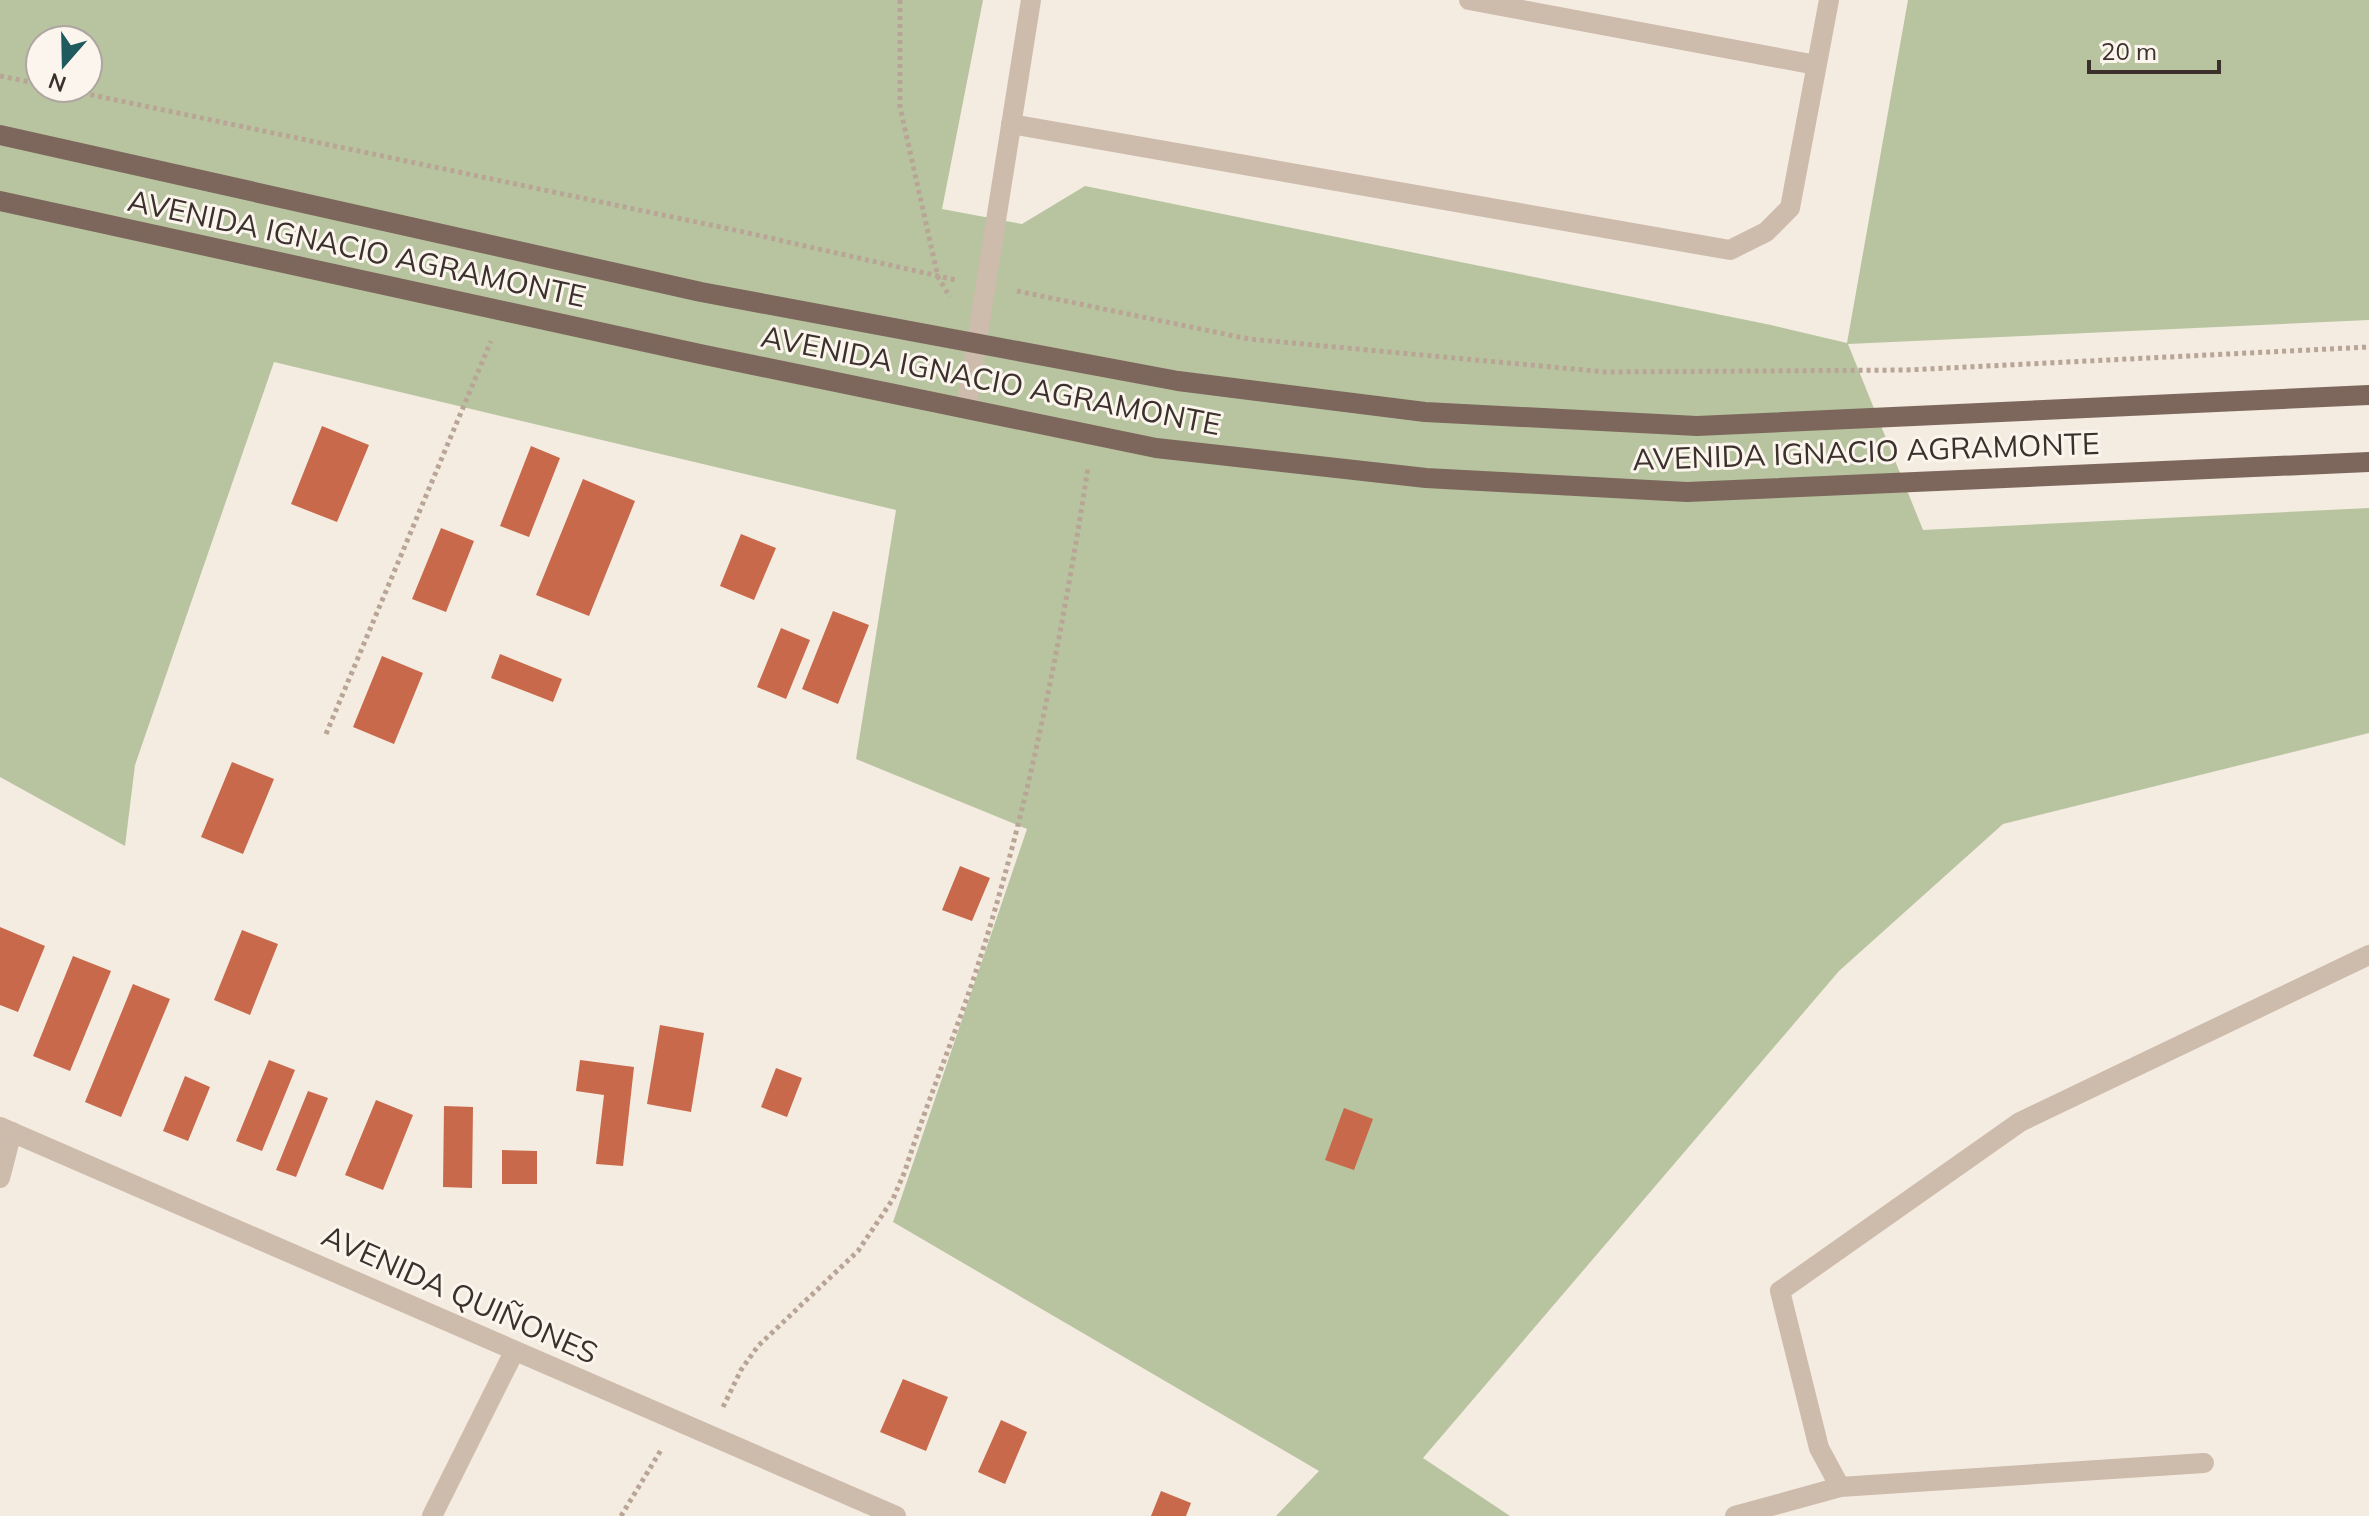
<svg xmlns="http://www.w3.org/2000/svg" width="2369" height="1516" viewBox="0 0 2369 1516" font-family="Mulish,sans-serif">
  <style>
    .green { fill: #b8c4a0; fill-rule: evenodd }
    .building { fill: #c8694b }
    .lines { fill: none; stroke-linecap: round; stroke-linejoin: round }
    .path { stroke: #b9a596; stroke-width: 5; stroke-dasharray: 4 4; stroke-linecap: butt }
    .service { stroke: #cdbbac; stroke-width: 20 }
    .minor { stroke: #cdbbac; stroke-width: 20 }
    .tertiary { stroke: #cdbbac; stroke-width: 20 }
    .primary { stroke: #7d675c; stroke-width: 20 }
    .labels { text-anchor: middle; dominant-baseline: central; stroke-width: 6; stroke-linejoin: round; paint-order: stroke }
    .street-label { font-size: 30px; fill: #3b302b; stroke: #fbf5ee }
  </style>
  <rect width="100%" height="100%" fill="#f4ebe1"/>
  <path class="green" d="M0,0H983L942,209L1022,224L1085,186L1771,325L1847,343L1908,0H2369V320L1848,344L1923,530L2369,508V733L2003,824L1839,971L1423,1458L1510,1516H1276L1319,1471L893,1222L1027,829L856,759L896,510L274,362L135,765L125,846L0,777ZM40,40H88V88H40Z"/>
  <path class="building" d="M322,426L369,445L337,522L291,504Z
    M531,446L560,458L529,537L500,526Z
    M583,479L635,501L589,616L536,595Z
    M441,528L474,541L446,612L412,599Z
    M741,534L776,548L754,600L720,586Z
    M833,611L869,625L838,704L802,689Z
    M781,628L810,640L786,699L757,687Z
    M500,654L562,679L553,702L491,678Z
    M382,656L423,673L394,744L353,727Z
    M232,762L274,779L243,854L201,837Z
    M960,866L990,878L972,921L942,910Z
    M0,927L45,946L18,1012L0,1005Z
    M242,930L278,944L250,1015L214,1000Z
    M73,956L111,971L70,1071L33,1056Z
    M133,984L170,999L121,1117L85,1102Z
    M660,1025L704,1033L691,1112L647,1104Z
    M269,1060L295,1070L262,1151L236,1141Z
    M580,1060L634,1067L623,1166L596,1164L604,1095L576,1091Z
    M776,1068L802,1078L787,1117L761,1107Z
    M185,1076L210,1087L188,1141L163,1131Z
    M308,1091L328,1098L296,1177L276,1170Z
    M376,1100L413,1115L383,1190L345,1175Z
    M444,1106L473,1107L472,1188L443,1187Z
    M1344,1108L1373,1119L1354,1170L1325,1160Z
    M502,1150L537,1151V1184H502Z
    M903,1379L948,1397L926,1451L880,1432Z
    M1001,1420L1027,1432L1005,1484L978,1472Z
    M1161,1491L1191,1503L1186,1516H1151Z"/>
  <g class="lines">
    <path class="path" d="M900,0V107L938,277L950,297
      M0,76L40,84
      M59,88L739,231L956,280
      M1017,291L1249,339L1606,372L1907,370L2369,347
      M326,734L491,341
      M723,1407L741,1370L758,1346L858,1251L893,1199L905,1171C927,1101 956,1034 978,965C1030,803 1062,635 1088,468
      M621,1516L661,1450"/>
    <path class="service" d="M1469,0L1816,65
      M1011,124L1730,250L1766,232L1790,208L1829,0
      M966,409L1031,0
      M0,1178L12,1132
      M1840,1487L1819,1448L1780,1291L2020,1122L2369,955
      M1735,1516L1840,1487L2204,1463"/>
    <path class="minor" d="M432,1516L514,1352"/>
    <path class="tertiary" d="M0,1127L896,1516"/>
    <path class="primary" d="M0,135L701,292L1178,381L1425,412L1697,426L2369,395
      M0,201L700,354L1156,448L1426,478L1687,492L2369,462"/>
  </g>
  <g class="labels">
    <g class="street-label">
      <text transform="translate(357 248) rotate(12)">AVENIDA IGNACIO AGRAMONTE</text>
      <text transform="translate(991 380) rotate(11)">AVENIDA IGNACIO AGRAMONTE</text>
      <text transform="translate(1866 451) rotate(-2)">AVENIDA IGNACIO AGRAMONTE</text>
      <text transform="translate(460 1294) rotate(24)">AVENIDA QUIÑONES</text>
    </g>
  </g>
  <g transform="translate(64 64) rotate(200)"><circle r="38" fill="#fbf5ee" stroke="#aea6a0" stroke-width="2"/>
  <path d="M0-6L14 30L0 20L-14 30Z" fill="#1f5a5e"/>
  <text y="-12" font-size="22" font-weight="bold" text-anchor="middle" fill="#3b302b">N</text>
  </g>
  <path d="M2089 60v12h130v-12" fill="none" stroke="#3b302b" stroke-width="4"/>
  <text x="2101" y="60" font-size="24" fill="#3b302b" stroke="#fbf5ee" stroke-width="6" paint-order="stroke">20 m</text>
</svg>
